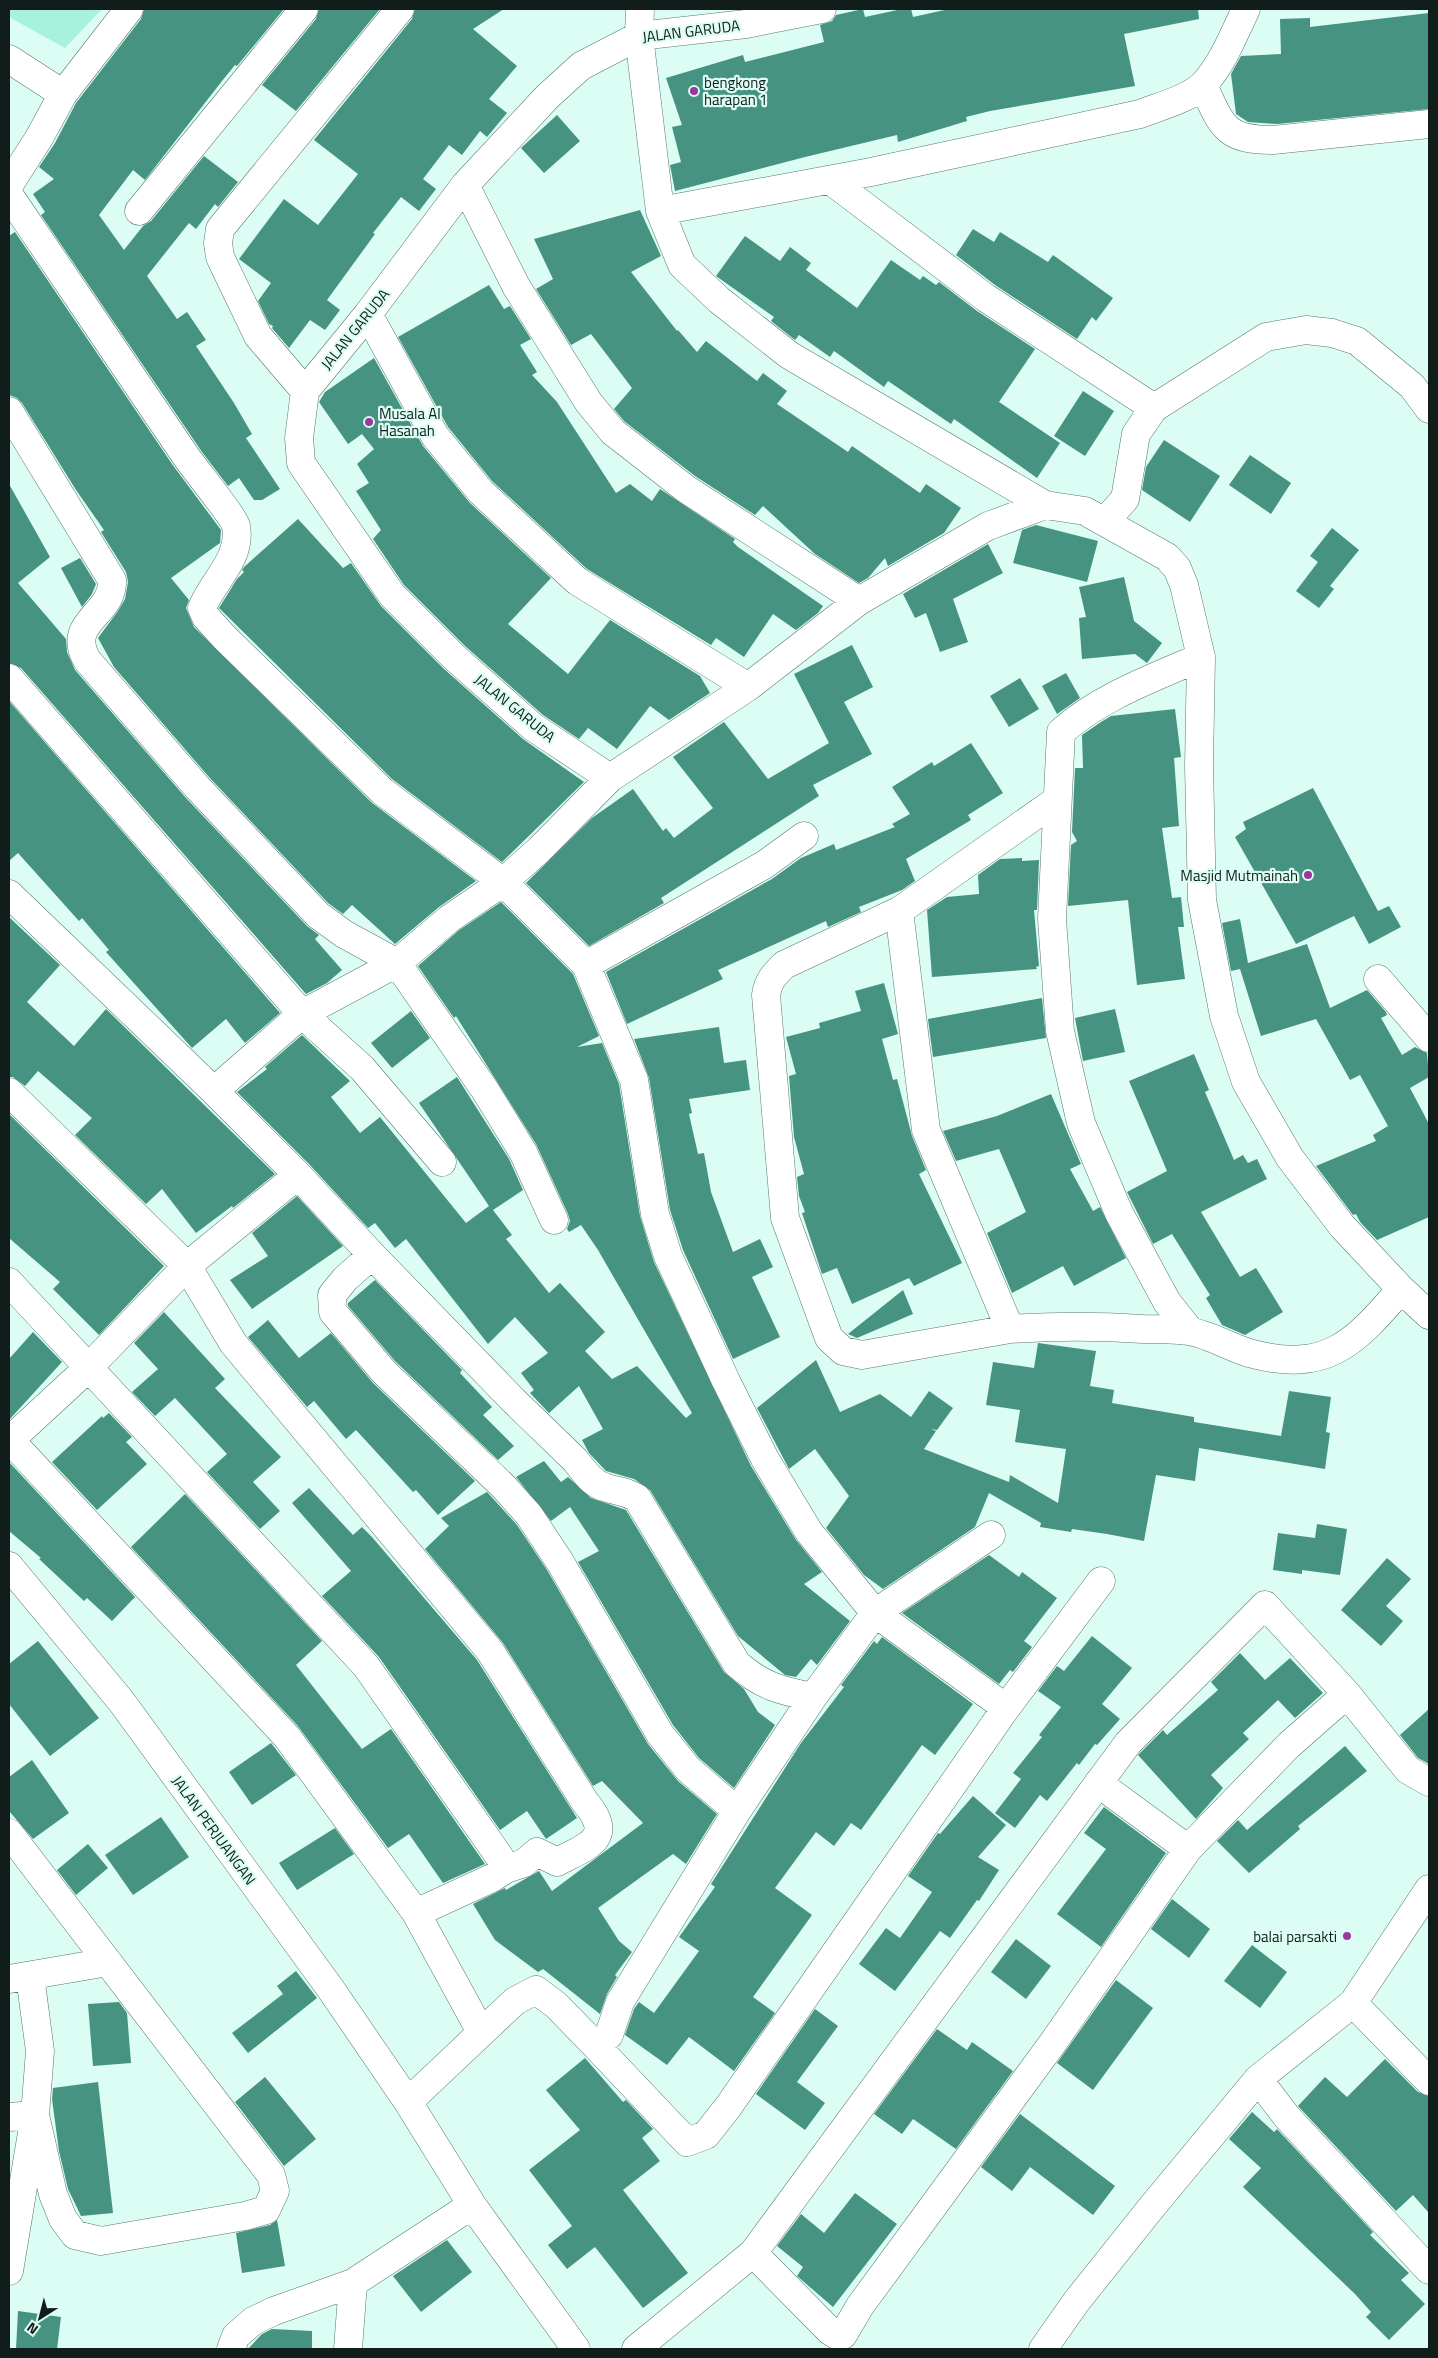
<svg xmlns="http://www.w3.org/2000/svg" width="1438" height="2358" viewBox="0 0 1438 2358" font-family="'Titillium Web',sans-serif">
  <style>
    .green { fill: #a8f1dd }
    .building { fill: #459380 }
    .lines { fill: none; stroke-linecap: round; stroke-linejoin: round }
    .minor-casing { stroke: #59776e; stroke-width: 29 }
    .minor { stroke: #fff; stroke-width: 28 }
    .poi-dot { fill: #99389f; stroke: #dcfdf3; stroke-width: 2 }
    .labels { text-anchor: middle; dominant-baseline: central; stroke-width: 4.5; stroke-linejoin: round; paint-order: stroke }
    .street-label { font-size: 15px; fill: #111d1a; stroke: #dcfdf3 }
    .poi-label { font-size: 15px; fill: #111d1a; stroke: #dcfdf3; text-anchor: start }
  </style>
  <rect width="100%" height="100%" fill="#dcfdf3"/>
  <path class="green" d="M9,9H102L65,48L9,17Z"/>
  <path class="building" d="M144,9H284L237,66L235,65L222,81L145,180L133,170L99,215L124,250L143,226L151,221L204,156L238,182L218,207L215,204L196,229L189,223L147,276L177,319L187,312L206,340L196,346L234,403L252,434L246,438L280,489L262,500H254L239,478L228,486L202,452L41,215L45,212L33,194L54,179L39,167L55,143L76,103L141,19Z
    M319,9H380L296,111L262,85L316,19Z
    M415,9H504L473,29L517,66L489,99L507,113L487,137L480,131L462,155L449,145L423,179L436,189L419,211L401,197L373,233L375,234L327,300L340,310L325,330L310,320L289,348L272,328L273,326L269,324L258,301L271,283L239,259L284,199L318,225L358,174L314,140L412,19Z
    M863,9L865,17L902,9H911L913,17L949,9H1198L1199,19L1124,34L1135,86L990,111L966,117L967,121L898,142L897,135L805,157L675,191L670,165L681,162L672,127L682,125L666,78L743,55L745,62L824,42L820,25L832,21L836,15Z
    M1429,13V109L1277,124L1248,122L1236,114L1231,74L1241,56L1281,54L1280,19L1310,18V27Z
    M557,115L580,141L544,173L521,148Z
    M640,210L661,256L631,272L677,331L678,330L697,352L706,341L757,381L763,373L787,391L777,404L848,452L852,446L920,493L926,484L961,508L944,533L888,566L885,558L868,578L859,583L815,554L763,506L755,515L695,476L624,421L614,409L632,388L591,334L571,345L536,289L553,279L534,239Z
    M973,229L994,242L1000,232L1048,262L1053,255L1113,298L1096,321L1092,317L1077,339L995,285L956,255Z
    M15,232L172,464L221,530L220,543L171,578L189,600L186,608L194,627L371,802L476,881L439,907L395,944L352,905L343,914L328,903L209,777L114,667L98,638L118,611L125,599L128,582L126,572L101,532L104,530L76,490L22,403L17,398L9,395V236Z
    M745,236L780,261L790,247L811,263L806,270L857,308L891,260L920,280L923,276L936,285L939,282L977,311L1035,349L999,402L1060,443L1037,478L954,419L951,424L888,381L884,387L834,351L830,357L799,335L795,340L771,321L774,317L716,276Z
    M489,285L504,309L510,306L531,339L520,345L537,372L532,375L557,402L616,493L630,484L652,501L660,489L735,539L733,542L738,547L823,606L818,613L796,630L773,614L744,657L716,638L711,645L587,569L492,481L448,427L398,337Z
    M374,358L423,446L470,503L551,578L508,624L568,674L610,620L700,676L710,693L669,720L650,706L617,749L588,728L579,739L543,715L465,646L404,585L373,539L381,530L356,491L369,483L357,464L374,449L362,434L348,444L319,402L325,392Z
    M1083,391L1114,411L1085,456L1054,436Z
    M1164,440L1220,476L1190,522L1142,490L1146,467Z
    M1250,455L1291,483L1271,514L1229,485Z
    M9,484L50,557L18,583L66,639L67,652L75,670L186,798L307,926L319,935L315,939L342,970L327,983L306,994L21,668L9,663Z
    M298,519L343,568L351,563L381,606L444,669L523,739L584,782L502,862L392,779L219,608L237,579L244,572L242,570L244,567Z
    M1036,525L1098,541L1087,582L1013,563L1022,530Z
    M1332,528L1359,550L1330,586L1334,589L1319,608L1296,591L1318,562L1310,556Z
    M988,544L1003,573L953,599L968,642L940,652L926,613L915,618L903,594Z
    M80,558L96,584L92,594L82,607L61,568Z
    M1124,577L1134,621L1162,643L1147,663L1135,654L1082,659L1079,618L1086,617L1079,587Z
    M852,645L873,687L844,702L872,754L813,785L819,796L661,898L664,903L589,946L526,883L592,818L633,789L663,831L666,828L674,838L713,808L673,757L724,722L768,779L829,743L794,674Z
    M1066,673L1080,698L1057,714L1042,686Z
    M1020,678L1039,709L1009,727L990,696Z
    M9,701L280,1013L245,1043L226,1019L192,1048L106,952L109,950L82,918L79,921L18,853L9,861Z
    M1175,709L1181,757L1174,758L1179,826L1162,828L1172,898L1181,897L1184,927H1178L1185,979L1137,985L1128,900L1068,906L1071,845L1077,841L1072,832L1075,768H1083L1082,735L1101,722L1111,716Z
    M971,743L1003,793L968,815L971,820L906,859L915,881L902,890L859,907L861,912L828,927L826,921L718,970L723,979L627,1024L606,972L772,879L801,858L834,844L836,850L895,827L892,824L910,814L892,787L932,762L934,766Z
    M1313,788L1378,911L1389,906L1401,927L1369,944L1354,916L1296,944L1235,837L1246,829L1243,822Z
    M1022,858V861L1039,860L1037,910H1034L1039,966L1036,967L1037,969L932,977L927,910L947,897L979,894L978,875L1000,859Z
    M501,902L573,974L599,1036L577,1047L602,1043L619,1084L640,1216L654,1262L751,1466L796,1540L822,1572L804,1584L850,1621L817,1665L811,1659L796,1677L785,1675L738,1636L650,1490L634,1479L606,1471L589,1453L582,1440L603,1429L579,1386L549,1413L530,1393L534,1390L521,1373L548,1353L515,1317L488,1344L406,1239L395,1248L375,1223L368,1228L309,1164L237,1092L267,1069L265,1067L302,1035L350,1081L331,1097L360,1133L380,1117L466,1223L489,1206L419,1103L457,1077L509,1159L523,1190L493,1210L512,1235L506,1239L549,1293L560,1283L605,1332L585,1351L612,1379L637,1366L686,1418L692,1413L598,1250L581,1225L569,1232L567,1229L570,1221L568,1214L536,1144L456,1016L454,1018L418,966L458,931Z
    M9,917L60,965L27,1002L74,1046L106,1009L275,1174L233,1208L232,1206L196,1233L162,1189L146,1204L75,1135L92,1118L38,1071L25,1086L13,1077H9Z
    M1240,919L1248,963L1307,944L1330,1008L1367,990L1386,1012L1387,1015L1381,1018L1402,1055L1415,1047L1427,1053L1429,1077L1410,1088L1429,1124V1217L1377,1240L1360,1222L1356,1214L1353,1215L1316,1166L1376,1141L1373,1135L1388,1126L1360,1075L1350,1080L1316,1019L1261,1036L1240,969L1231,971L1222,923Z
    M884,983L898,1034L882,1039L893,1080L897,1079L912,1136L926,1170L919,1174L962,1263L914,1286L909,1278L852,1304L837,1268L822,1274L802,1213L805,1212L799,1196L797,1177L804,1174L794,1137L789,1076L796,1074L786,1037L820,1028L819,1023L861,1011L855,991Z
    M1042,998L1046,1038L933,1057L928,1019Z
    M1115,1009L1125,1052L1083,1061L1075,1018Z
    M411,1011L430,1038L392,1068L371,1043Z
    M719,1027L724,1063L746,1060L750,1090L689,1099L692,1113L689,1114L698,1154L704,1153L711,1192L733,1252L760,1239L773,1267L752,1277L780,1337L733,1359L683,1250L670,1210L649,1078L634,1039Z
    M1194,1054L1209,1090L1205,1092L1234,1160L1243,1155L1248,1163L1257,1159L1267,1179L1201,1212L1240,1277L1256,1268L1283,1312L1245,1335L1222,1325L1206,1298L1210,1295L1172,1234L1153,1244L1127,1192L1167,1171L1129,1081Z
    M1051,1094L1081,1164L1070,1169L1093,1211L1100,1207L1126,1258L1074,1286L1063,1266L1012,1293L987,1233L1026,1212L999,1149L956,1161L943,1131L997,1116Z
    M9,1114L164,1266L99,1335L53,1289L60,1282L9,1238Z
    M297,1196L343,1246L252,1309L230,1280L268,1256L252,1233Z
    M375,1280L462,1370L460,1373L492,1407L483,1415L514,1446L498,1460L395,1361L348,1306V1303Z
    M903,1290L913,1314L857,1338L848,1334Z
    M164,1312L225,1379L215,1388L281,1457L253,1482L280,1511L260,1529L207,1472L227,1454L175,1398L155,1416L132,1392L158,1369L134,1343Z
    M268,1320L299,1358L331,1333L373,1383L475,1481L438,1515L416,1490L413,1492L356,1430L346,1439L314,1401L307,1407L248,1337Z
    M33,1332L62,1362L9,1420V1359Z
    M1038,1343L1096,1351L1090,1386L1114,1390L1112,1403L1194,1417V1422L1281,1436L1289,1391L1331,1397L1326,1432L1330,1433L1325,1469L1199,1448L1195,1481L1156,1475L1144,1541L1107,1534L1072,1529L1071,1532L1040,1527L1041,1523L989,1493L975,1527L883,1589L864,1575L826,1528L849,1496L815,1449L789,1469L757,1408L816,1360L840,1412L880,1394L911,1417L929,1391L953,1408L937,1430L931,1429L936,1431L924,1449L1009,1482L1010,1475L1058,1503L1066,1449L1015,1442L1020,1410L986,1405L993,1362L1034,1368Z
    M109,1413L132,1437L126,1442L147,1464L97,1510L52,1462L102,1416L103,1418Z
    M544,1461L561,1482L568,1477L591,1498L626,1510L724,1672L744,1689L758,1712L775,1725L734,1788L699,1758L673,1725L578,1562L599,1551L570,1507L551,1521L516,1477Z
    M9,1462L135,1597L112,1621L87,1598L84,1601L39,1559L41,1558L9,1531Z
    M309,1488L353,1535L362,1527L372,1537L477,1660L577,1818L546,1839L527,1811L500,1830L379,1657L322,1596L351,1571L292,1503Z
    M487,1492L517,1525L547,1570L648,1744L678,1781L717,1814L686,1864L673,1854L598,1908L619,1941L632,1952L615,1975L617,1977L607,1994L600,2014L543,1969L538,1972L495,1940L473,1904L505,1888L506,1890L539,1871L552,1891L643,1823L602,1781L593,1786L503,1643L425,1549L449,1526L441,1518Z
    M185,1494L322,1641L296,1665L362,1749L391,1729L485,1864L443,1883L409,1834L388,1848L297,1725L131,1547Z
    M1317,1524L1347,1529L1340,1575L1302,1570V1574L1273,1570L1278,1533L1315,1538Z
    M989,1555L1019,1577L1022,1572L1057,1598L1024,1641L1032,1647L1013,1672L1010,1670L999,1684L902,1613Z
    M1387,1558L1411,1579L1386,1606L1403,1621L1381,1646L1341,1610Z
    M1092,1636L1132,1668L1102,1704L1120,1719L1097,1745L1095,1744L1079,1765L1077,1763L1047,1801L1040,1795L1015,1828L995,1813L1021,1779L1013,1773L1042,1737L1039,1735L1061,1707L1038,1691L1057,1666L1064,1671Z
    M882,1637L973,1704L935,1755L922,1745L861,1830L851,1823L834,1846L816,1832L775,1888L812,1915L753,1997L775,2013L734,2071L689,2037L667,2065L625,2035L634,2009L639,2002L654,2013L699,1951L679,1937L715,1887L711,1884L801,1743L844,1687L841,1685L874,1641L877,1644Z
    M38,1641L99,1718L50,1756L9,1704V1664Z
    M1240,1653L1265,1680L1290,1658L1323,1693L1295,1718L1278,1700L1243,1733L1249,1739L1211,1775L1223,1788L1196,1819L1138,1755L1163,1730L1167,1735L1218,1690L1211,1682Z
    M1429,1709V1764L1418,1758L1400,1735Z
    M271,1743L296,1775L252,1805L229,1772Z
    M1345,1746L1367,1771L1298,1826L1300,1829L1249,1873L1217,1841L1238,1820L1247,1830Z
    M32,1760L69,1813L33,1839L9,1811V1777Z
    M973,1796L1006,1825L978,1857L999,1870L979,1901L977,1900L950,1938L940,1931L895,1991L859,1964L886,1928L900,1938L932,1892L908,1876L938,1833L940,1834Z
    M1104,1807L1166,1853L1101,1947L1057,1914L1106,1849L1084,1833Z
    M161,1817L189,1857L133,1895L105,1855Z
    M335,1828L354,1854L297,1890L279,1863Z
    M88,1844L108,1868L76,1895L57,1870Z
    M1172,1899L1210,1929L1189,1958L1151,1929Z
    M1016,1939L1051,1966L1026,1999L991,1972Z
    M1252,1945L1287,1972L1260,2008L1224,1981Z
    M296,1971L317,1998L248,2053L232,2033L283,1994L277,1986Z
    M1116,1980L1153,2008L1093,2090L1057,2063Z
    M119,2002L127,2013L131,2063L93,2066L88,2004Z
    M815,2009L838,2026L797,2082L825,2103L805,2130L756,2094Z
    M937,2029L967,2050L972,2042L1013,2071L956,2149L913,2119L902,2134L874,2114Z
    M585,2058L623,2102L626,2100L653,2129L642,2138L660,2161L623,2190L688,2273L643,2308L595,2247L567,2269L548,2245L572,2226L529,2170L580,2130L546,2090Z
    M1385,2059L1418,2092L1429,2096V2213L1413,2195L1396,2211L1298,2106L1325,2077L1347,2097Z
    M265,2077L316,2139L284,2166L235,2102Z
    M98,2082L113,2213L81,2216L68,2189L59,2151L52,2099L53,2088Z
    M1252,2112L1274,2132L1277,2129L1373,2232L1370,2235L1409,2273L1401,2280L1425,2304L1389,2340L1366,2317L1371,2312L1355,2294L1243,2187L1261,2168L1229,2139Z
    M1020,2114L1115,2186L1093,2215L1030,2167L1012,2191L981,2167Z
    M855,2193L897,2224L833,2307L797,2276L803,2267L777,2246L801,2214L824,2233Z
    M277,2220L285,2266L242,2273L236,2233L270,2225Z
    M447,2240L472,2272L421,2312L393,2276Z
    M18,2311L61,2317L57,2349H16Z
    M272,2329L312,2331V2349H248L262,2334Z"/>
  <g class="lines">
    <g class="minor-casing">
      <path id="minor" d="M640,9L639,36L660,211L682,265L719,300L789,355L1045,505
        M9,59L63,94
        M1203,85C1222,126 1224,140 1273,140L1429,124
        M830,180L986,298L1154,408
        M9,185L39,138L63,94L129,9
        M465,185L516,286L589,403L613,432L686,489L859,601
        M9,195C68,281 126,369 185,455C193,467 234,517 236,526C242,559 213,580 202,608L206,617L224,637L382,791L503,882L586,965L764,865L804,836
        M139,211L304,9
        M660,211L871,172L1140,114C1160,106 1189,99 1204,84C1223,63 1234,34 1246,9
        M368,314L435,436L481,492L577,581L748,687
        M305,391L258,336L220,257L218,243L220,229L400,9
        M9,411L112,580C114,615 65,621 87,660L197,787L318,915L344,934L397,963L485,1090L523,1152L554,1220
        M1105,521L1125,499L1136,434L1154,408L1266,337L1306,330L1332,333L1357,341L1412,386L1429,409
        M9,678L302,1014L362,1068L442,1162
        M610,778L533,727L454,657L392,595L301,463L299,438L305,391L368,314L465,185L547,97L581,66L639,36L746,24L822,9
        M1057,800L899,911L926,1130L1010,1329C1055,1326 1098,1326 1143,1329C1158,1329 1174,1329 1188,1331C1209,1334 1229,1347 1249,1353C1326,1374 1354,1344 1401,1289
        M9,894L214,1091L298,1175L372,1255L514,1401L575,1460C583,1470 591,1483 604,1487C617,1492 622,1489 637,1498L737,1664C762,1686 781,1691 813,1697
        M899,911L784,965C774,975 768,981 766,995L785,1218L829,1338L843,1351L862,1355L1010,1329
        M586,965L634,1080L655,1214L668,1256L726,1381L765,1459L809,1532L875,1613L1006,1708
        M1378,979L1429,1038
        M214,1091L302,1014L397,963L449,919L503,882L539,850L610,778L748,687L859,601L988,526L1045,505L1085,511L1167,557L1177,568L1184,585L1201,657L1199,766L1202,900L1224,1016L1246,1082L1290,1158L1342,1226L1401,1289L1429,1315
        M9,1092L187,1266L233,1343L490,1651L585,1802C616,1838 588,1846 557,1862L537,1852L524,1863L506,1869
        M372,1255L345,1279L332,1295L333,1312L384,1372L504,1487L529,1515L560,1562L660,1734L688,1769L737,1811
        M9,1282L366,1666L499,1856L506,1869L492,1878L416,1913L481,2032
        M1190,1331L1167,1302L1119,1213L1081,1123L1060,1031L1052,919L1061,732C1100,697 1153,678 1201,657
        M9,1439L287,1737L416,1913
        M9,1441L88,1368L187,1266L298,1175
        M9,1566L121,1701L330,1988L408,2102L472,2205L576,2349
        M1098,1783L1188,1849
        M9,1833L271,2175L275,2191L266,2210L245,2216L101,2241L75,2235L63,2219L53,2194L35,2115L9,2117
        M9,1979L108,1962
        M1353,2003L1429,2081
        M595,2045L687,2142L706,2135L728,2107L1006,1708L1101,1581
        M1258,2079L1287,2117L1429,2270
        M408,2102L515,2001L536,1990L556,2005L595,2045L609,2035L620,2002L737,1811L813,1697L875,1613L991,1535
        M753,2253L1128,1743L1265,1605L1347,1694L1408,1770L1429,1782
        M9,2271L35,2115L40,2051L30,1976
        M231,2349L236,2336L253,2321L274,2311L353,2283L472,2205
        M348,2349L353,2283
        M636,2349L753,2253L830,2331L838,2336L843,2335L860,2306L1052,2044L1188,1849L1289,1745L1347,1694
        M1043,2349L1076,2302L1151,2208L1258,2079L1353,2003L1429,1889"/>
    </g>
    <use href="#minor" class="minor"/>
  </g>
  <g class="poi-dot">
    <circle cx="694" cy="91" r="5"/>
    <circle cx="369" cy="422" r="5"/>
    <circle cx="1308" cy="875" r="5"/>
    <circle cx="1347" cy="1936" r="5"/>
  </g>
  <g class="labels">
    <g class="street-label">
      <text transform="translate(691 31) rotate(-7)">JALAN GARUDA</text>
      <text transform="translate(355 329) rotate(-51)">JALAN GARUDA</text>
      <text transform="translate(515 708) rotate(39)">JALAN GARUDA</text>
      <text transform="translate(214 1830) rotate(54)">JALAN PERJUANGAN</text>
    </g>
    <g class="poi-label">
      <text x="704" y="82">bengkong<tspan x="704" dy="17">harapan 1</tspan></text>
      <text x="379" y="413">Musala Al<tspan x="379" dy="17">Hasanah</tspan></text>
      <text x="1298" y="875" text-anchor="end">Masjid Mutmainah</text>
      <text x="1337" y="1936" text-anchor="end">balai parsakti</text>
    </g>
  </g>
  <rect width="1438" height="2358" fill="none" stroke="#111d1a" stroke-width="20"/>
  <g transform="translate(40 2318) rotate(216)" stroke="#dcfdf3" stroke-width="4" paint-order="stroke">
  <path d="M0-4L9 19L0 12L-9 19Z" fill="#111d1a"/>
  <text y="-8" font-size="14" font-weight="bold" text-anchor="middle" fill="#111d1a">N</text>
  </g>
</svg>
